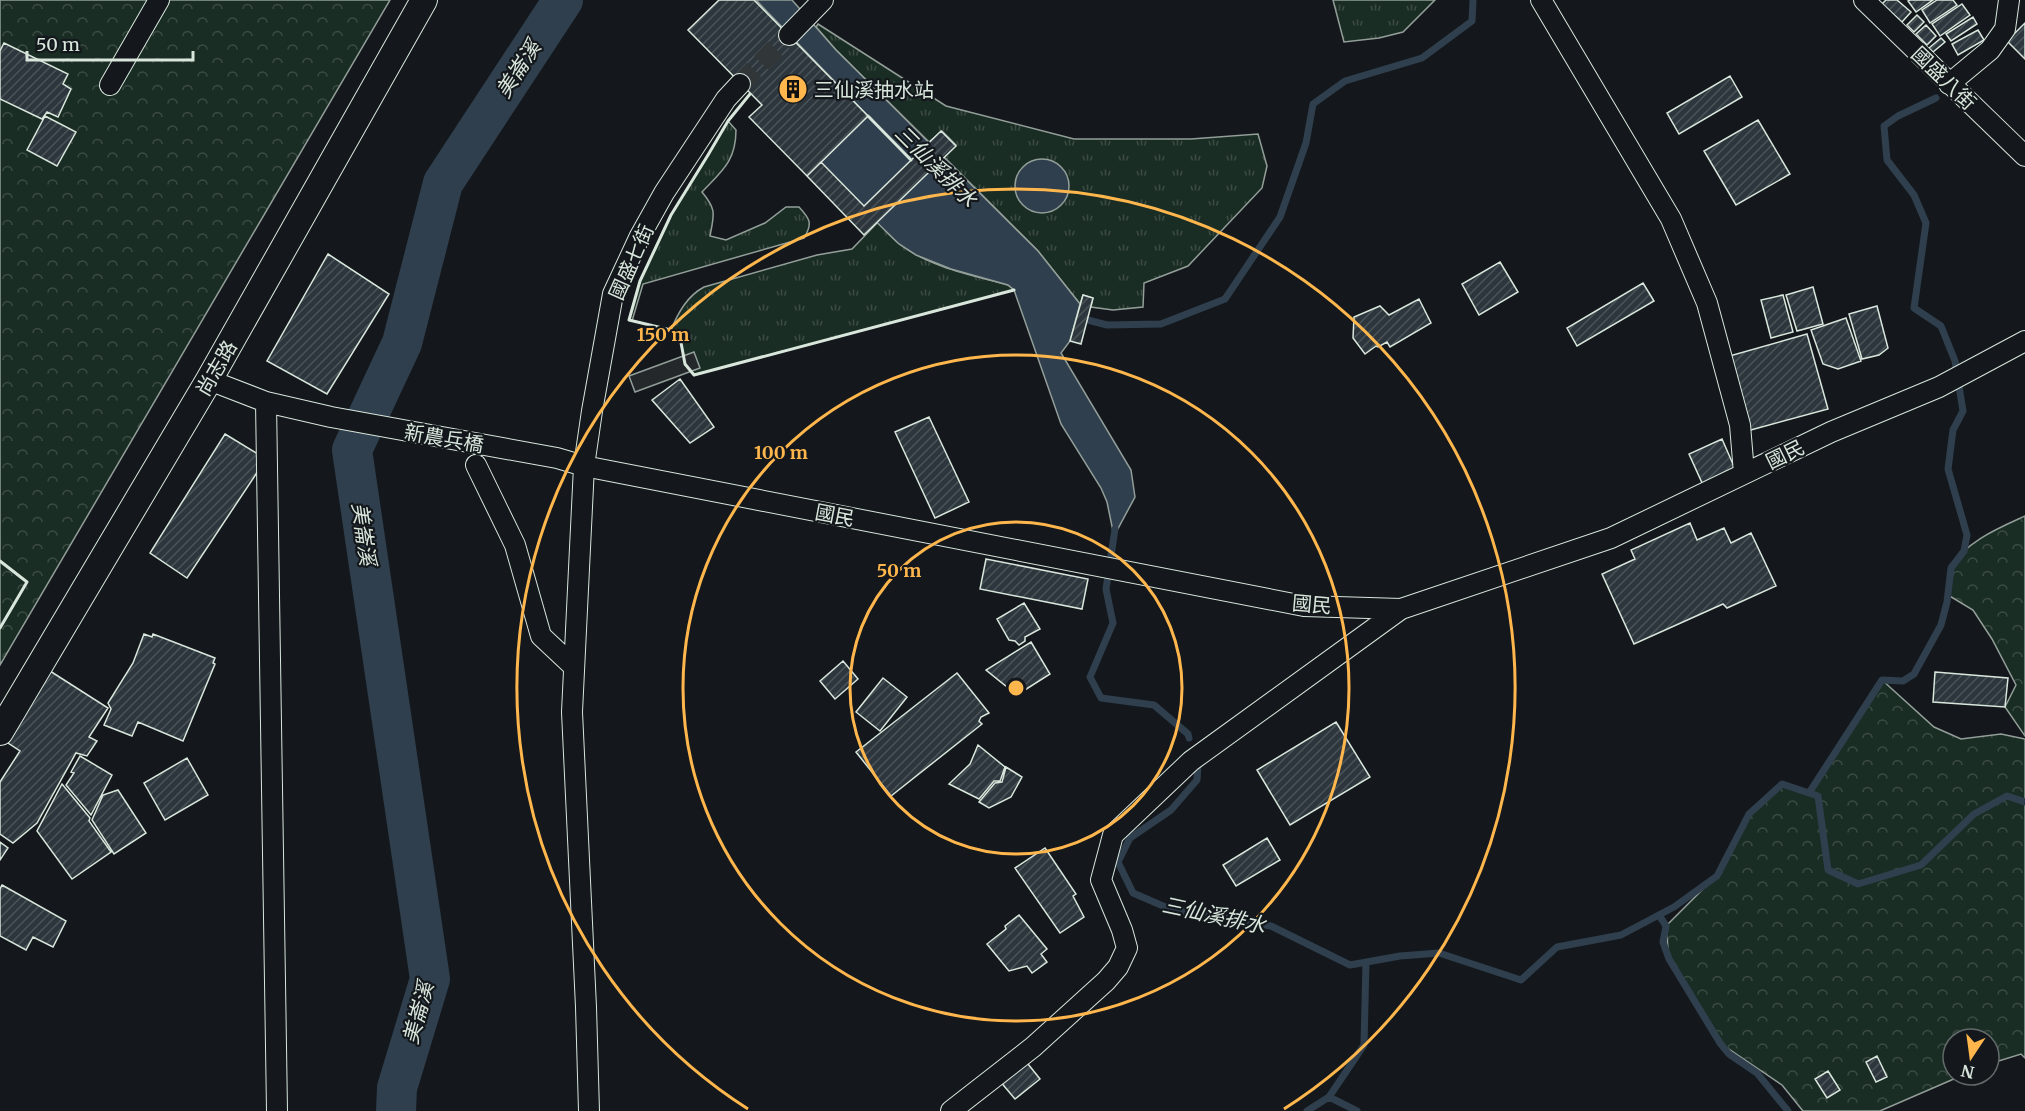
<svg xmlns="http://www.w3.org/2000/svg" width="2025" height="1111" viewBox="0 0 2025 1111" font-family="Merriweather,'Noto Sans TC',serif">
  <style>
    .grass { fill: url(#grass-tufts); stroke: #939e99; stroke-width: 1.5 }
    .forest { fill: url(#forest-crowns); stroke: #939e99; stroke-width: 1.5 }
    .parking { fill: #24282b; stroke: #939e99; stroke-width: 1.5 }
    .water { fill: #2f3f4d; stroke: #939e99; stroke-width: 1.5 }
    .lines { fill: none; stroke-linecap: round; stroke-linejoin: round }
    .stream { stroke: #2f3f4d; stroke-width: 7 }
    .river { stroke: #2f3f4d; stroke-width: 40 }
    .building { fill: url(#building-hatch); stroke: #d8e6dc; stroke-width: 1.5 }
    .minor-tunnel { stroke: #313739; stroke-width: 20; stroke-dasharray: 20 10; stroke-linecap: butt }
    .minor-casing { stroke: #d8e6dc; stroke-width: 22 }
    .tertiary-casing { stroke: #d8e6dc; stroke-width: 28 }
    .minor { stroke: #14181c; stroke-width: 20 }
    .tertiary { stroke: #14181c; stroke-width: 26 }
    .wall { stroke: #d8e6dc; stroke-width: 3 }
    .ring { fill: none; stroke: #ffb74d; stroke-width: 3 }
    .labels { text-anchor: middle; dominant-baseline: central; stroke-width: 4.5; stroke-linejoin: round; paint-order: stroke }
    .street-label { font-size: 20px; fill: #d8e6dc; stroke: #14181c }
    .poi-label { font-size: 20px; fill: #d8e6dc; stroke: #14181c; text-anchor: start }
    .water-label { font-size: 21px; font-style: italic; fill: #d8e6dc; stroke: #14181c }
    .centre { fill: #ffb74d; stroke: #14181c; stroke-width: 3 }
    .ring-label { font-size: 18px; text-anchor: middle; font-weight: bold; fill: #ffb74d; stroke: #14181c; stroke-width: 4.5; stroke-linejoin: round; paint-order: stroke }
  </style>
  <defs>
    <pattern id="grass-tufts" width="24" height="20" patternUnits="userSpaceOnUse" patternTransform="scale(1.5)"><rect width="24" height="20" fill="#1a2d24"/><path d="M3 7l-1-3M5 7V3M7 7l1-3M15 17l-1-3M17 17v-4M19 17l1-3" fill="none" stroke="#3b4b43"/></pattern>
    <pattern id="forest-crowns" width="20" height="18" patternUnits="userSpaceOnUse" patternTransform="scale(1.5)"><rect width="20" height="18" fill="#1a2d24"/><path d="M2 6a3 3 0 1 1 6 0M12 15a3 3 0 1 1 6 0" fill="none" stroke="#3b4b43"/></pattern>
    <pattern id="building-hatch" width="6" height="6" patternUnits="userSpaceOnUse" patternTransform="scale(1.5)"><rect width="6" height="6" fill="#2c363c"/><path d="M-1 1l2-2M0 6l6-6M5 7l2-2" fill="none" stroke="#4a5358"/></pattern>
  </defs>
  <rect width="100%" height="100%" fill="#14181c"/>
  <path class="grass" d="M1333,0H1435L1403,32L1379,38L1344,42Z
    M818,24L946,106L1074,139H1191L1258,134L1267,166L1262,188L1188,266L1144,283L1143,307L1113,310L1091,307L1093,298L1083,295L1080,304L1038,251L944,157L956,145L942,131L929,142L836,50L816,27Z
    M728,121L736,130C736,161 722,171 702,192C717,210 714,214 710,236L726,240L765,223L786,207H799C810,219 813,223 804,238L643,284L632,321L629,320L640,281L671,215L708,155Z
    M878,222C885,230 892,239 901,245C932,268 972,275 1008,285L1014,290L694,375L685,364L679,332L671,330C678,313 687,296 704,287L817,255L852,249Z"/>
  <path class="forest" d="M0,0H390L0,665Z
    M2025,516V736L2005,707L2016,685L1992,639L1973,610L1948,595C1949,586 1948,574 1952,567C1964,542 2001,527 2025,516Z
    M1882,680L1934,727L1961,739L2001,734L2025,739V1058L2021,1054L1989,1064V1039H1953V1075H1963L1880,1111H1803L1782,1085L1720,1043L1669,959L1666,926L1716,876L1749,814L1782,784L1810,793Z"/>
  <path class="parking" d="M694,352L700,368L635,392L629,376Z"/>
  <path class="water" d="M756,0H792L836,50L1038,251L1080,304L1070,341L1061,353L1131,470L1135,497L1114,536L1107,502L1101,488L1061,424L1014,290L1008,285L951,269L916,255L899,244L818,165L868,116Z
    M1015 186a27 27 0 1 1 54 0a27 27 0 1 1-54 0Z"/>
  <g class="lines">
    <path class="stream" d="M1080,318L1107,325L1161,324L1225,299L1280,217L1306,143L1313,104L1345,81L1422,58L1472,21L1473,0
      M1115,529L1106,589L1113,623L1090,677L1101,698L1154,705L1188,734L1189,738
      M1198,765L1197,780L1171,810L1130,838L1118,862L1133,893L1170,909L1271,926L1350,965L1400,956L1439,953L1521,980L1557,947L1621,935L1674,907L1717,876L1749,814L1782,784L1818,796L1828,870L1858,884L1921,865L1974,814L2007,796L2025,802
      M1809,793L1882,680L1903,681L1914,674L1941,625L1947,602L1951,568L1964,551L1967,535L1948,469L1953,430L1963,411L1955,361L1941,326L1914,308L1926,223L1914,195L1887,160L1884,126L1898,116L1936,98
      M1659,915L1666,926L1663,942L1669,959L1720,1043L1729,1054L1757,1073L1788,1111
      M1329,1097L1357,1111
      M1307,1111L1329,1097L1364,1045L1366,962"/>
    <path class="river" d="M396,1111L397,1088L430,979L352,450L402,343L443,183L563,0"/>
  </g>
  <path class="building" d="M719,0H754L868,116L807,176L749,117L762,105L688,30Z
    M1886,0H1897L1911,12L1902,22L1882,4Z
    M1910,0H1933L1916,12L1908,1Z
    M1937,0H1953L1957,5L1930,23L1922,10Z
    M1962,4L1970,15L1940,36L1932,24Z
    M1917,15L1924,22L1914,32L1907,25Z
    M1973,17L1977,24L1951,41L1946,34Z
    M2025,23V59L2007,41Z
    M1926,25L1936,36L1927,45L1916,34Z
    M1978,30L1984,40L1958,55L1952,44Z
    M1941,38L1945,42L1933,52L1929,48Z
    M4,43L68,74L63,84L71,89L58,117L47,112L42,119L0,99V51Z
    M1730,76L1742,97L1679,134L1667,113Z
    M45,116L76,132L57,166L27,150Z
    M1758,120L1790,174L1736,205L1704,151Z
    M941,131L956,146L864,235L807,176L821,162L864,206Z
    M328,254L389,294L327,394L267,361Z
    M1500,262L1518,292L1479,315L1462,284Z
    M1643,283L1654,301L1577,346L1567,328Z
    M1813,287L1823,324L1797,331L1786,295Z
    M1083,295L1093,298L1081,344L1070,341Z
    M1783,295L1793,332L1771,338L1761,300Z
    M1419,299L1431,323L1390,347L1387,342L1378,347L1376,346L1365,354L1353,338L1354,317L1380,306L1389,315Z
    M1877,306L1888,348L1879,355L1862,359L1849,314Z
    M1846,318L1861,361L1838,369L1823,364L1811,330Z
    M1807,334L1828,409L1747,431L1726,357Z
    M680,379L714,427L690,443L652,400Z
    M929,417L969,502L935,518L895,432Z
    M225,434L266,459L187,578L150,553Z
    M1722,439L1736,471L1703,485L1689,454Z
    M1690,523L1697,540L1724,528L1731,543L1751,533L1776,586L1727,608L1723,604L1634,644L1602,574L1635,559L1631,550Z
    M986,559L1088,579L1082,609L980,589Z
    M1024,603L1040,629L1025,637V641L1019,645L1015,641L1009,640L997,619Z
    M144,634L152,637L153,634L215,658L213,663L215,664L183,741L138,722L132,736L104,725L111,709L108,703L133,663Z
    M1031,642L1050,674L1017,695L986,670Z
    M843,661L858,679L835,699L820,681Z
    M50,671L108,708L89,737L97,741L87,756L76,753L37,823L13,843L0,834V782L20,751L5,741Z
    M1935,672L2008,678L2005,707L1933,702Z
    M957,673L989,713L981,717L979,721L982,724L891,796L856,752Z
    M883,678L907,697L880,731L856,712Z
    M1336,722L1370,777L1290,825L1257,770Z
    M978,745L1005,767L1000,781H994L979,799L949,784L970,764Z
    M80,756L112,775L91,815L66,785L74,773L71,772Z
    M187,758L208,795L165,820L144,783Z
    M1006,767L1022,777L1011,797L989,808L979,802L995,783L1002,782Z
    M62,784L90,818L89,821L111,852L72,879L37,831Z
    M118,790L146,833L114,854L92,820L103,795Z
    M1267,838L1280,860L1236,886L1223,865Z
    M0,842L8,848L0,860Z
    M1045,848L1076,894L1073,896L1084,917L1060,933L1015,868Z
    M2,885L66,921L53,947L33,937L26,950L0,936V889Z
    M1019,915L1047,949L1041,954L1047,962L1032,973L1027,966L1009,971L987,944L1006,929L1005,926Z
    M1877,1056L1887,1077L1876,1082L1866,1062Z
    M1024,1059L1040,1079L1015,1099L999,1080Z
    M1828,1071L1840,1090L1827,1098L1815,1079Z"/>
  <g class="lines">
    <path class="minor-tunnel" d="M740,84L789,35"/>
    <g class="minor-casing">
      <path id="minor" d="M1541,0L1671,219L1707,303L1740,425L1744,473
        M1864,0L2025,156
        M789,35L823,0
        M1949,84L1990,50L2005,29L2009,0
        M110,85L159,0
        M209,380L266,402L331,417L557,458L584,466L1304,606L1401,609L1611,538L1831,432L1939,387L2025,341
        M266,402L277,1111
        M476,465L515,545L541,636L573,666
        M589,1111L586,1007L572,712L584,466L592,411L613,294L640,236L664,193L726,99L740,84
        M951,1111L1033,1047L1106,981L1118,967L1127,948L1122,930L1101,880L1113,835L1191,761L1401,609"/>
    </g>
    <g class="tertiary-casing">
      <path id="tertiary" d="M0,732L209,380L424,0"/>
    </g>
    <use href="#minor" class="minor"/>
    <use href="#tertiary" class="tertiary"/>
    <path class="wall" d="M750,94L728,121L708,155L671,215L640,281L629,320L679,332L685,364L694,375L1014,290
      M868,116L911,160
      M0,561L27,582L0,628"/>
  </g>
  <g class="ring">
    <circle cx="1016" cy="688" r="166"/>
    <circle cx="1016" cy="688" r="333"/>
    <path d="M748 1109A499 499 0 1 1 1284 1109"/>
  </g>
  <defs>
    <g id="building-disc" transform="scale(1.5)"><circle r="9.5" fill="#ffb74d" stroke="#14181c"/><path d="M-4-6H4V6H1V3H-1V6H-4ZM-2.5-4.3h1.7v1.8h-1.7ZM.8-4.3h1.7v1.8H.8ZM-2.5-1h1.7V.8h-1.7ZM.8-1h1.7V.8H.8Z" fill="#111"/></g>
  </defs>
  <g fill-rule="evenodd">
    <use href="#building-disc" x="793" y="89"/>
  </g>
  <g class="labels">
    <g class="street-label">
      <text transform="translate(1944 78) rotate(44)">國盛八街</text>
      <text transform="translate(631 262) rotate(-66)">國盛七街</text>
      <text transform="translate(216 368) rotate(-60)">尚志路</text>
      <text transform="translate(444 438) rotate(10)">新農兵橋</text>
      <text transform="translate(1785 454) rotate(-26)">國民</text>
      <text transform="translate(835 515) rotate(11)">國民</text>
      <text transform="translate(1312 604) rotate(5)">國民</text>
    </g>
    <g class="poi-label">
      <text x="814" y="89">三仙溪抽水站</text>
    </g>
    <g class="water-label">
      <text transform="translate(518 69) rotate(-57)">美崙溪</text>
      <text transform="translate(936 166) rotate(45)">三仙溪排水</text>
      <text transform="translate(364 534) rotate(82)">美崙溪</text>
      <text transform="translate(1214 915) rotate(12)">三仙溪排水</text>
      <text transform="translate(418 1013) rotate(-75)">美崙溪</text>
    </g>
  </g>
  <circle cx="1016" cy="688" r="9" class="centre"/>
  <g class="ring-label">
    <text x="663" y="341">150 m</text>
    <text x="781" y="459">100 m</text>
    <text x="899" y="577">50 m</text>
  </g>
  <g transform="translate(1971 1057) rotate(193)"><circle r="28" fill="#14181c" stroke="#626a69" stroke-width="1.5"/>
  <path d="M0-4.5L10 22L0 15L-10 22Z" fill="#ffb74d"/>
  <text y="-9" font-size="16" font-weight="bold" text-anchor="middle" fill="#d8e6dc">N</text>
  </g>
  <path d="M27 51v9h166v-9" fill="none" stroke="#d8e6dc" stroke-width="3"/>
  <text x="36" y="51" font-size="18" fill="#d8e6dc" stroke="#14181c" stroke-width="4.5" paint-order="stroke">50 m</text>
</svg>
